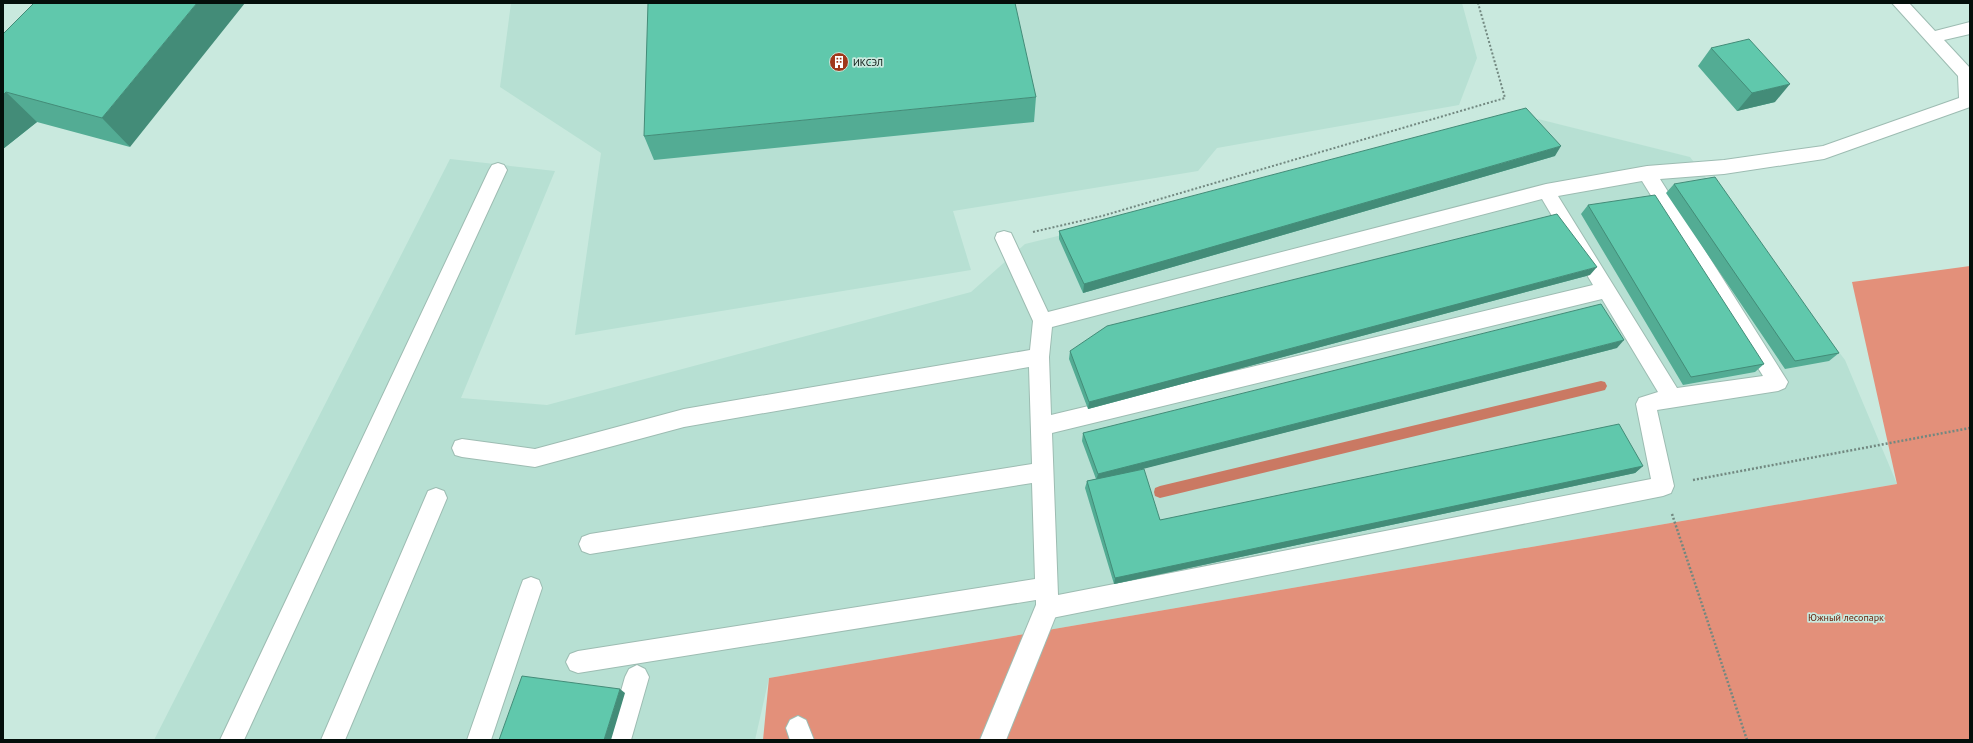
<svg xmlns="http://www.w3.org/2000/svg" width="1973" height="743" viewBox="0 0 1973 743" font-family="'PT Sans',sans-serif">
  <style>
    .built { fill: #b7e0d3 }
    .forest { fill: #e3907a }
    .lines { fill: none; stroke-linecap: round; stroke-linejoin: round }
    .stream { fill: #ca7963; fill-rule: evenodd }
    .service-casing { stroke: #9dbcb2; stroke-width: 2 }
    .minor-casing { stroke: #9dbcb2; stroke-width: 2 }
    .path-far1 { stroke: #728880; stroke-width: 2; stroke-dasharray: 2 2; stroke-linecap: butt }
    .path { stroke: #728880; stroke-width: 2.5; stroke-dasharray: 2 2; stroke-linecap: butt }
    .service { fill: #fff; fill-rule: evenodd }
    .minor { fill: #fff; fill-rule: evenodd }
    .wall { fill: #53ac94 }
    .shaded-wall { fill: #438c78 }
    .building { fill: #60c8ac; stroke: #438c78 }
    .labels { text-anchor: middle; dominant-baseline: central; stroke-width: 3.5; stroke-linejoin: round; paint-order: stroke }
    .poi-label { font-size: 10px; fill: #040f0b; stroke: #c9e9de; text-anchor: start }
    .park-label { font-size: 10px; fill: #681f0a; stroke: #c9e9de }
  </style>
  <rect width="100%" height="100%" fill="#c9e9de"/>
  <path class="built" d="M511,3H1462L1477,58L1459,105L1217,148L1198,171L953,211L971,270L575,335L601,153L500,87Z
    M1538,119L1690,157L1845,360L1897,484L769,678L755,740H154L450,159L555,171L461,398L547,405L971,292L1025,244Z"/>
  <path class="forest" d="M1970,266V740H763L769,678L1897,484L1852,282Z"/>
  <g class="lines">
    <path class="stream" d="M1601,381L1605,382L1607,386L1605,390L1601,391L1160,498L1155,496L1154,492L1155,488L1160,486Z"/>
    <g class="service-casing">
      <path id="service" d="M1892,3H1909L1935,31L1970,22V34L1944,40L1970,68V107L1824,159L1724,174L1660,179L1788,382L1785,388L1778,391L1657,410L1674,486L1671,493L1663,496L1047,619L1039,616L1036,608V600L578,673L570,670L566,662L570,654L578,651L1035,579L1032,483L590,554L582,551L579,544L582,537L590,534L1032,464L1029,367L684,427L535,467L462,457L455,455L452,448L455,441L462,439L535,449L684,409L1030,350L1033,321L995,238L997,233L1004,231L1011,233L1048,312L1546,184L1647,166L1724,160L1823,146L1959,98L1958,76ZM1642,181L1763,376L1677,388L1558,196ZM1542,199L1593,285L1051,415L1049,357L1052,327ZM1602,299L1658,392L1639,398L1636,404L1651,479L1058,595L1052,433Z
        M498,163L504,165L507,170L244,740H220L489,170L492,165Z
        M436,488L444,491L447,498L345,740H321L428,491Z
        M531,577L539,580L542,588L491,740H467L520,588L523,580Z
        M637,665L645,669L649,677L631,740H607L625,677L629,669Z
        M798,716L806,720L814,740H790L786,728L790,720Z"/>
    </g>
    <g class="minor-casing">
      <path id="minor" d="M1047,596L1056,600L1059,608L1006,740H980L1038,600Z"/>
    </g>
    <path class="path-far1" d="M1033,232L1102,216L1505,98L1478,3"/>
    <path class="path" d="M1693,480L1970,428
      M1672,514L1747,740"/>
    <use href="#service" class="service"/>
    <use href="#minor" class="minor"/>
  </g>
  <path class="wall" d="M34,3L130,147L37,122L3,149V34Z
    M1711,48L1775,102L1737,111L1698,66Z
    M1036,97L1034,122L654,160L644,136Z
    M1555,156L1083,293L1059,239V231Z
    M1674,184L1839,353L1829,361L1785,369L1666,193Z
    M1588,205L1764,364L1755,372L1683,385L1581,214Z
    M1590,275L1088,409L1069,359L1070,351Z
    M1617,348L1125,473L1160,520L1643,466L1635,473L1114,584L1085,488L1087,481L1096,479L1082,441L1083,433Z"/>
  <path class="shaded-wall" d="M197,3H245L130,147L102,118Z
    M1790,84L1775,102L1737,111L1752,93Z
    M6,92L37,122L3,149V95Z
    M1561,146L1555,156L1083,293L1084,284Z
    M1597,267L1590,275L1088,409L1089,402Z
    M1624,340L1617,348L1096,481L1098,474Z
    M1643,466L1635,473L1114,584L1115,578Z
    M620,689L625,693L611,740H604Z"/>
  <path class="building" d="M34,3H197L102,118L6,92L3,95V34Z
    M648,3H1015L1036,97L644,136Z
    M1749,39L1790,84L1752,93L1711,48Z
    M1526,108L1561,146L1084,284L1059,231Z
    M1715,177L1839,353L1795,361L1674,184Z
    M1655,195L1764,364L1691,377L1588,205Z
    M1557,214L1597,267L1089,402L1070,351L1107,326Z
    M1601,304L1624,340L1098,474L1083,433Z
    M1619,424L1643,466L1115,578L1087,481L1144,469L1160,520Z
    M522,676L620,689L604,740H499Z"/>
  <defs>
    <g id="building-disc" transform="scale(1)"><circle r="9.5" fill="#a0381b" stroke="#c9e9de"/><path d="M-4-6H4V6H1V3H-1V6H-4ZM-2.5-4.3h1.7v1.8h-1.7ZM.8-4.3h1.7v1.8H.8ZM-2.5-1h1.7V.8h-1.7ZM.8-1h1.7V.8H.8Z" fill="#fff"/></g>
  </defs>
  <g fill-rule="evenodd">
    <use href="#building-disc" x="839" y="62"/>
  </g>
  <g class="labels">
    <g class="poi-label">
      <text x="853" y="62">ИКСЭЛ</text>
    </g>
    <g class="park-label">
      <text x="1846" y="617">Южный лесопарк</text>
    </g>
  </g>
  <rect width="1973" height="743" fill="none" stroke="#040f0b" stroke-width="8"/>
</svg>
